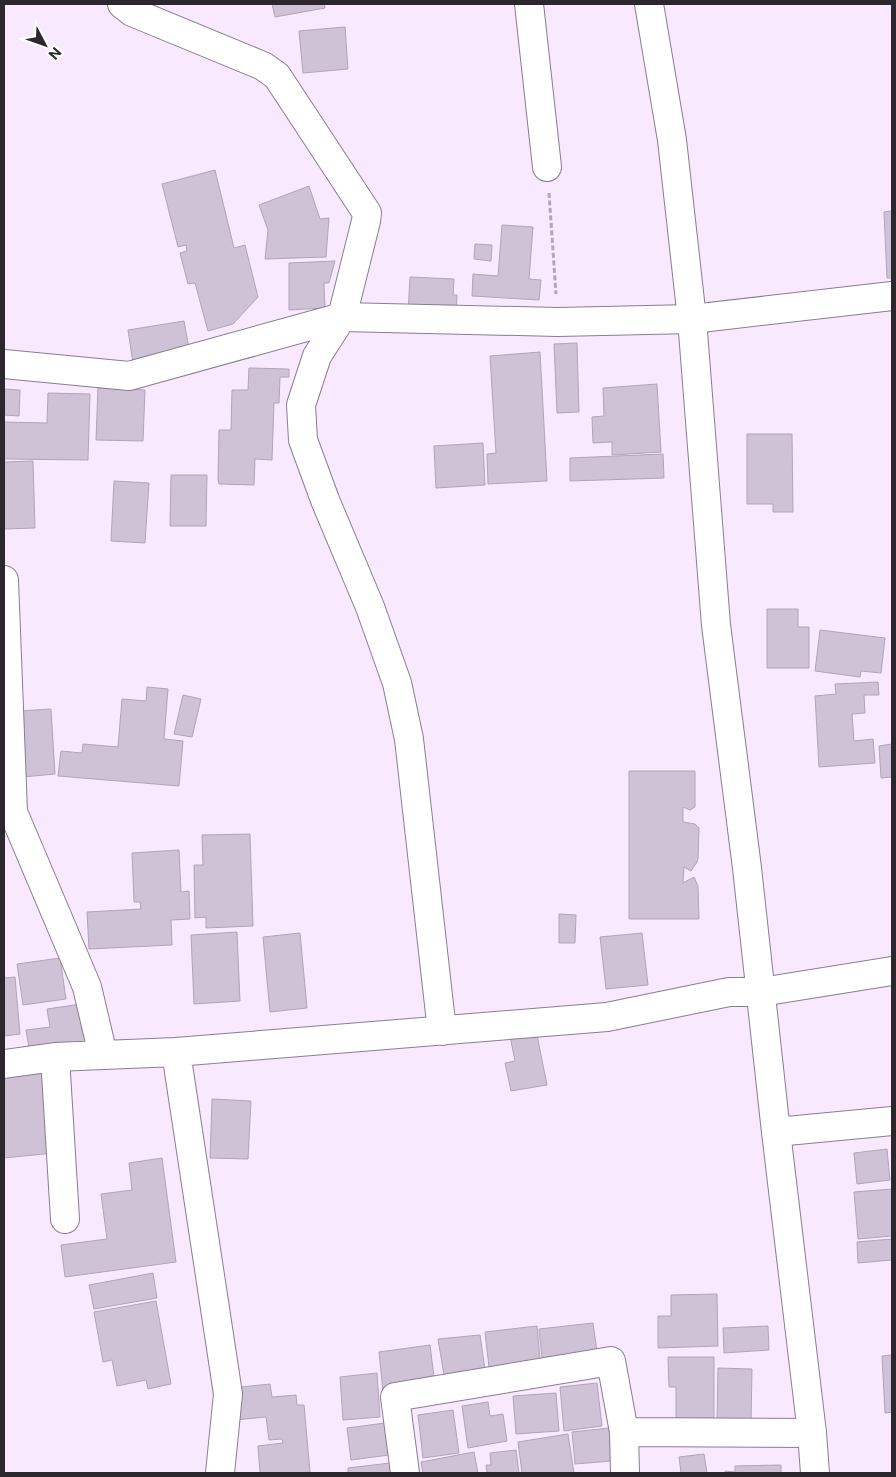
<svg xmlns="http://www.w3.org/2000/svg" width="896" height="1477" viewBox="0 0 896 1477" font-family="'Public Sans',sans-serif">
  <style>
    .building { fill: #cfc1d6; stroke: #b2a4b8 }
    .lines { fill: none; stroke-linecap: round; stroke-linejoin: round }
    .street-casing { stroke: #8a7d90; stroke-width: 30 }
    .secondary-casing { stroke: #8a7d90; stroke-width: 30 }
    .path { stroke: #b2a6b8; stroke-width: 3; stroke-dasharray: 5 2.5; stroke-linecap: butt }
    .street { stroke: #fff; stroke-width: 28 }
    .secondary { stroke: #fff; stroke-width: 28 }
  </style>
  <rect width="100%" height="100%" fill="#f8e9ff"/>
  <path class="building" d="M272,4H324L325,8L275,17Z
    M345,27L348,69L303,73L299,31Z
    M215,170L234,248L245,245L258,297L233,324L208,331L195,283L188,284L180,253L187,251L186,245L178,247L162,184Z
    M309,186L320,219L329,218L326,257L265,259L268,230L259,205Z
    M892,211V278H887L884,212Z
    M502,225L533,227L529,279L541,280L539,300L472,296L473,274L498,276Z
    M475,244L492,245L491,261L474,259Z
    M335,261L329,283H324L325,308L289,310V263Z
    M410,277L454,279L453,295H457L456,316L408,314Z
    M184,321L190,354L133,363L128,330Z
    M577,343L579,412L557,413L554,344Z
    M540,352L547,481L488,484L487,454L496,453L490,356Z
    M249,368L289,369V377H280L279,403H274L272,460L255,459L254,485L219,484L218,480L219,430H231L232,390H248Z
    M657,384L661,452L612,455V442L593,443L592,417L604,416L603,388Z
    M98,388L145,390L143,441L96,440Z
    M4,389L20,390L19,416L4,415Z
    M48,393L90,394L88,460L4,459V422L47,423Z
    M747,434H792L793,512H773V504H747Z
    M483,443L485,485L436,488L434,446Z
    M663,454L664,478L570,481V458Z
    M33,461L35,528L4,529V462Z
    M171,475H207L206,526H170Z
    M114,481L149,483L145,543L111,541Z
    M767,609H798V627H809V668H767Z
    M820,630L885,638L881,673L861,671L860,677L815,671Z
    M878,682L879,695H864L865,713L852,714L854,741L873,739L875,763L819,767L815,696L836,694L835,684Z
    M147,687L168,689L164,739L183,741L179,786L58,776L61,751L82,753L83,744L118,747L122,699L146,701Z
    M183,695L201,699L192,737L174,734Z
    M51,709L55,774L23,777L19,711Z
    M892,744V777L881,778L879,746Z
    M629,771H695V807L690,810L683,807V822L695,824L699,828L698,859L697,862L691,871L684,867L683,883L694,877L698,886L699,919H629Z
    M250,834L253,926L206,928V917L195,918L194,865H203L202,835Z
    M179,850L181,892L189,891L190,919L171,920L172,945L89,949L87,912L141,909L140,902H134L132,853Z
    M559,914L576,915L575,943H559Z
    M237,932L240,1001L194,1004L191,935Z
    M300,933L307,1008L270,1012L263,937Z
    M642,933L648,985L606,989L600,937Z
    M60,958L66,999L23,1005L17,964Z
    M15,977L20,1034L4,1036V978Z
    M81,1004L87,1046L30,1054L26,1030L50,1027L47,1009Z
    M536,1030L547,1085L511,1091L505,1063L515,1061L510,1036Z
    M47,1072L54,1153L4,1158V1076Z
    M212,1099L251,1101L248,1159L210,1158Z
    M887,1149L890,1180L857,1184L854,1153Z
    M162,1158L176,1262L65,1277L61,1245L107,1239L101,1194L132,1190L129,1163Z
    M892,1189V1236L858,1239L854,1192Z
    M892,1239V1260L858,1263L857,1242Z
    M153,1273L157,1298L94,1309L89,1285Z
    M717,1294L718,1346L658,1348V1316H671V1295Z
    M156,1301L171,1384L148,1389L146,1380L117,1386L112,1360L103,1362L94,1312Z
    M593,1323L597,1352L543,1368L539,1329Z
    M537,1326L541,1370L490,1376L485,1332Z
    M768,1326L769,1350L724,1353L723,1328Z
    M480,1335L486,1377L445,1381L438,1339Z
    M430,1345L435,1385L383,1392L379,1352Z
    M892,1355V1412L885,1413L882,1356Z
    M668,1357H714V1427L676,1428V1387H669Z
    M718,1368L752,1369L751,1423H717Z
    M377,1373L380,1417L343,1420L340,1377Z
    M597,1383L602,1426L564,1431L560,1387Z
    M270,1384L272,1397L296,1395L297,1405H304L310,1472L295,1473H260L258,1446L283,1443L282,1439L269,1440L266,1417L235,1420L232,1388Z
    M556,1393L559,1431L516,1434L513,1396Z
    M488,1402L490,1416L503,1414L507,1441L468,1448L462,1406Z
    M453,1410L459,1453L423,1458L418,1415Z
    M385,1423L389,1455L351,1460L347,1428Z
    M609,1428L612,1461L575,1464L572,1432Z
    M568,1434L574,1473H522L518,1442Z
    M516,1450L519,1473H487L486,1465H491L490,1453Z
    M474,1452L478,1473H423L421,1462Z
    M704,1454L707,1473H681L679,1457Z
    M390,1463L391,1473H348V1468Z
    M781,1465V1473H725V1471L735,1472V1466Z"/>
  <g class="lines">
    <g class="street-casing">
      <path id="street" d="M122,4L132,12L263,66L277,76L367,213L366,221L342,317L317,356L301,405L303,440L325,500L370,607L397,683L409,739L442,1031
        M529,4L547,167
        M4,364L129,376L342,317L558,322L692,319L892,296
        M4,580L13,812L87,987L103,1055
        M176,1052L228,1394L220,1473
        M55,1057L65,1219
        M4,1064L55,1057L176,1052L607,1017L729,992H761L892,971
        M776,1132L892,1121
        M624,1432L812,1433
        M405,1473L395,1397L611,1361L624,1432L625,1473"/>
    </g>
    <g class="secondary-casing">
      <path id="secondary" d="M649,4L672,140L692,319L716,625L747,868L776,1132L812,1433L815,1473"/>
    </g>
    <path class="path" d="M549,193L556,294"/>
    <use href="#street" class="street"/>
    <use href="#secondary" class="secondary"/>
  </g>
  <rect width="896" height="1477" fill="none" stroke="#2c272f" stroke-width="10"/>
  <g transform="translate(45 45) rotate(131)" stroke="#ffffff" stroke-width="4" paint-order="stroke">
  <path d="M0-4L9 19L0 12L-9 19Z" fill="#2c272f"/>
  <text y="-8" font-size="14" font-weight="bold" text-anchor="middle" fill="#2c272f">N</text>
  </g>
</svg>
